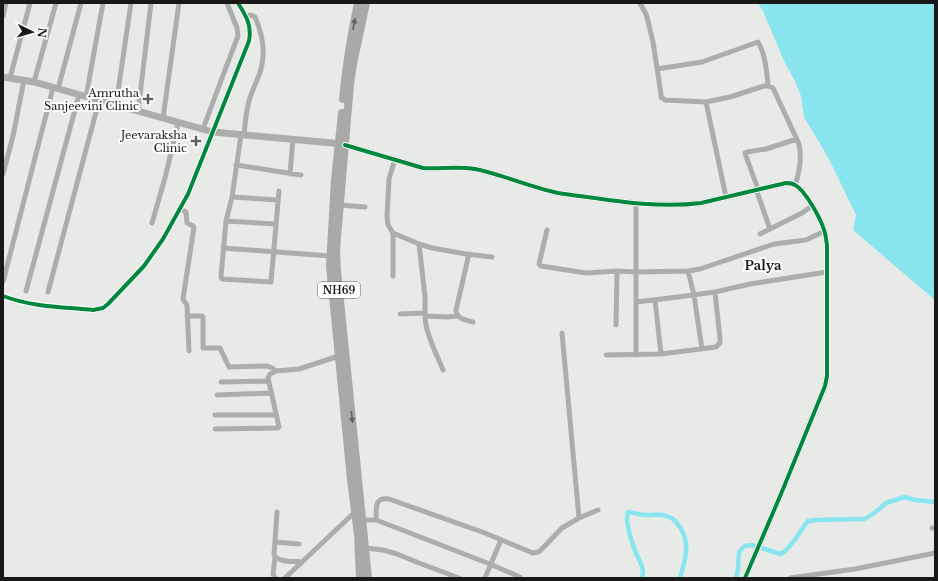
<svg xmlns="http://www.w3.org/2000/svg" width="938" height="581" viewBox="0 0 938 581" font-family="'Libre Baskerville',serif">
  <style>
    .water { fill: #88e4ee }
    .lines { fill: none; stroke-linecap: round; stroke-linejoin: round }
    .canal { stroke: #88e4ee; stroke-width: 4.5 }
    .minor { stroke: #acaead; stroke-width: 5 }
    .tertiary { stroke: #acaead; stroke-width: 6 }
    .secondary { stroke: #acaeac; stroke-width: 7 }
    .trunk { stroke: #a8aaa8; stroke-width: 8 }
    .cycleway-casing { stroke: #fff; stroke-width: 6 }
    .cycleway { stroke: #00873e; stroke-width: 4 }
    .oneway { fill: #606160 }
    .poi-dot { fill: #606260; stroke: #fff; stroke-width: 1.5 }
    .labels { text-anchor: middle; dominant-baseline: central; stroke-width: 4; stroke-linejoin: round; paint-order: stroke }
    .shield { fill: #fff; stroke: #5d5d5d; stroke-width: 1 }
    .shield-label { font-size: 10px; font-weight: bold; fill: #171817 }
    .poi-label { font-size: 11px; fill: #171817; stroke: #fff; text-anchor: end }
    .quarter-label { font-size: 13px; font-weight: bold; fill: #171817; stroke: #fff }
  </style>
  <rect width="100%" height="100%" fill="#e7eae7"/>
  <path class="water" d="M758,3H935V300L853,230L856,215L829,159L804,117L801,96L795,81L785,63L763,11Z"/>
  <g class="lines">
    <path class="canal" d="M642,578C645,569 640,562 636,553C633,546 627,527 627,519C627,517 628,515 628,512C635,513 641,515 647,515C657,515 661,513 671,518C675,519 677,524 680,527C691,544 685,560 680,578
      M736,578C739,569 738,561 739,552L745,546L752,545L781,554C792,547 799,532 808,521L817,520L865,519L877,511L886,503L905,497L915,500L935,502"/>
    <path class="minor" d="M640,3L646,14L648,21L653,42L661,94V97L665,100L706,102L730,97L764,86H768L773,88L799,144C802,158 800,171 795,185
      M3,16L6,3
      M657,69L702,62L758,42C765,53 767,72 768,86
      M10,78L30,3
      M34,82L56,3
      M58,89L81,3
      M86,97L103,3
      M706,102L726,197
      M116,105L131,3
      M138,112L151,3
      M163,118L179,3
      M203,129L222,78L238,36L237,28L227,3
      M241,135L232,197L226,221L221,277L222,279L271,282L279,191
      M244,135C245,124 246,112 249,101C252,90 258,80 261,69C266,51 262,33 255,17L251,15L246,16
      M395,159L389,179L387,216L388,225L393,233L419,244L432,248L466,254L492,257
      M236,165L301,175
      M3,174L13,136L24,80
      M290,174L293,139
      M756,189L770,229
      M758,189L746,156L745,153L747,152L766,149L797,139
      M232,197L278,200
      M340,205L365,207
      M180,209L186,212L187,223L193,226L194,227L183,299L184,301L187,305L189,351
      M226,221L276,224
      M152,223L165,178L178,123
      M547,230L539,264L541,266L586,273L617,271L636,272L688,271L700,269L774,244L806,240L825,231
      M760,234L802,213L812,206
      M419,244L425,296V314L427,316L447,317L457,316
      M223,248L330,256
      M469,254L456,310C456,319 466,320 473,322
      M688,271L694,295L702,349
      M393,276V233
      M3,282L53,88
      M26,291L79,95
      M48,292L99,101
      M3,296C32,307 63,307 93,310L103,308L108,304L144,266L163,239L188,194L249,41C252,25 246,16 238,3
      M655,300L661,354
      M636,302L678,297L715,292L750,284L827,272
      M400,314L425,313
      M425,314C424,330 437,355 443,370
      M187,316H202L203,317V348H220L229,367L267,366L272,368L276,371
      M616,325L617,271
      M562,333L579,518
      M606,355L661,354L716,347L720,343V339L715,292
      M636,355V203
      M221,382L269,381
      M217,395L272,393
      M215,415H276
      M215,429L278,428L279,427L268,378L270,374L276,371L299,369L339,356
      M277,512L274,555C279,563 294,561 302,562
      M359,520H376L384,523L490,564L520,577
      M376,520C377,509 373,497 389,499L485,533L533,553L538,552L540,551L562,528L579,518L598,510
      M932,528H935
      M275,542L299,544
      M365,548L383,550L397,554L419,563L459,578
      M275,557L273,574L275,578
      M285,578L355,512
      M485,578L501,540
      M790,578L855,569L935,553"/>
    <path class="tertiary" d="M345,145L423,168C440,169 458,166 475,169C504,175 530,187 558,193C604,199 654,209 701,203L786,183C790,183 792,183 795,185C805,190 821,219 824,230C826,235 826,240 827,245V376L825,386L781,494L745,578"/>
    <path class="secondary" d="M3,77L34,82L213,132L343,144"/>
    <path class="trunk" d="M366,3L353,64L350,84L336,250L337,271L368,578
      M343,99C346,67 351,35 358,3
      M342,113L335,180L330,266L351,479L358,535L360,578"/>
    <g class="cycleway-casing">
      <path id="cycleway" d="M345,145L423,168C440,169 458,166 475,169C504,175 530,187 558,193C604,199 654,209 701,203L786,183C790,183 792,183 795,185C805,190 821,219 824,230C826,235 826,240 827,245V376L825,386L781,494L745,578
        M3,296C32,307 63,307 93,310L103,308L108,304L144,266L163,239L188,194L249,41C252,25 246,16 238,3"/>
    </g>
    <use href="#cycleway" class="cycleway"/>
  </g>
  <defs><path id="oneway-solid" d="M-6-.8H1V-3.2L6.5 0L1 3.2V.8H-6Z"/></defs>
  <g class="oneway">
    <use href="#oneway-solid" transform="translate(354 24) rotate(-79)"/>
    <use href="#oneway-solid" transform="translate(352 417) rotate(83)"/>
  </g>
  <g class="poi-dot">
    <path d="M146 93h4v4h4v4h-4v4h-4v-4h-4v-4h4z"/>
    <path d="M194 135h4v4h4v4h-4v4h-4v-4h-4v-4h4z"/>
  </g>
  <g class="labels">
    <rect class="shield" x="318" y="282" width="42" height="16" rx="3"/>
    <g class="shield-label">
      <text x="339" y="290">NH69</text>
    </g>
    <g class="poi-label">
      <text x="139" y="93">Amrutha<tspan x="139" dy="13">Sanjeevini Clinic</tspan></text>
      <text x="187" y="135">Jeevaraksha<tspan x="187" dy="13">Clinic</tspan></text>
    </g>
    <g class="quarter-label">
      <text x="763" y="265">Palya</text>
    </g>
  </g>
  <rect width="938" height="581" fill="none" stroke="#171817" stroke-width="8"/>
  <g transform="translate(32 32) rotate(95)" stroke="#ffffff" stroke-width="3" paint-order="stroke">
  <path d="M0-3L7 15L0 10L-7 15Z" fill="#171817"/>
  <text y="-6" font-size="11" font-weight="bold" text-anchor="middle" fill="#171817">N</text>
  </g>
</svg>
